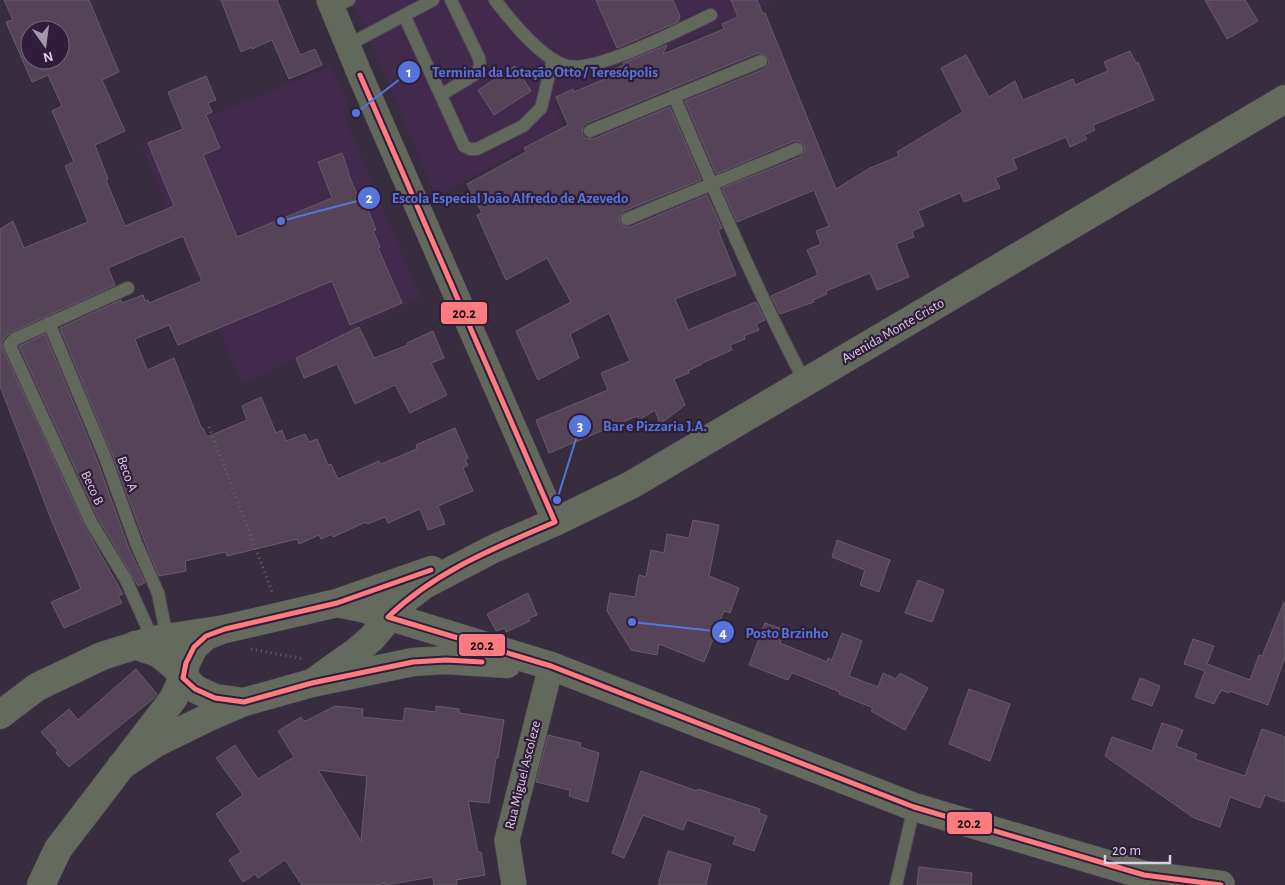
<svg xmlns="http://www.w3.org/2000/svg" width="1285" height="885" viewBox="0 0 1285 885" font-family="'Alegreya Sans',sans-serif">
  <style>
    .built { fill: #412a4c }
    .building { fill: #554457; stroke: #685c69; fill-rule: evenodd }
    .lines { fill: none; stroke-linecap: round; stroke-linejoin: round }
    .lane-casing { stroke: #514957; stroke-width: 14 }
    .street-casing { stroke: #514957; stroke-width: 26 }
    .secondary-casing { stroke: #514957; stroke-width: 29 }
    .path { stroke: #636562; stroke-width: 3; stroke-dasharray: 1 4; stroke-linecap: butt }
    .lane { stroke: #62685c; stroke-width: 12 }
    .street { stroke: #62685c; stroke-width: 25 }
    .secondary { stroke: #646a5e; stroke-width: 28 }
    .bus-1-casing { stroke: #301d3a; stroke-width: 9 }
    .bus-1 { stroke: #fe7b7f; stroke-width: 5 }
    .labels { text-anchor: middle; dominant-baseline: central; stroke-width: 4.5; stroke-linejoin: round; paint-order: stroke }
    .street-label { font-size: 14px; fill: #dcd0e3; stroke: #301d3a }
    .leader { fill: none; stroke: #5675db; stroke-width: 2 }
    .callout-dot { fill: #5675db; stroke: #301d3a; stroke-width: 2 }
    .mark-label { font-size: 15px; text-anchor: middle; font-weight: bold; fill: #fff }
    .callout-label { font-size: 15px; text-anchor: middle; font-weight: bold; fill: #5675db; stroke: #301d3a; stroke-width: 4.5; stroke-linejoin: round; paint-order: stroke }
    .line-badge { stroke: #301d3a; stroke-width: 2 }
    .pale-badge-label { font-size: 14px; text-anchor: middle; font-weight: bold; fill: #111 }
  </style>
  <rect width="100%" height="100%" fill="#382d3e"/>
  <path class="built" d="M353,0H770L771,2L554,103L563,126L436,197Z
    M330,67L349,106L343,113L420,297L242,384L141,144Z"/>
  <path class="building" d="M4,0H89L119,72L102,80L125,131L95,145L108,179L106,180L125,226L174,206L148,143L183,129L168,92L206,76L216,100L208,103L212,112L206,115L220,148L203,155L237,237L332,198L318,162L342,153L349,173H348L364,211L368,210L376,230L373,231L380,247L378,248L402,303L350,325L332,281L178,345L169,325L135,339L147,370L174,358L202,429L203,428L207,437L247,420L242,406L261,397L276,433L282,430L286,441L305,434L309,442L317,439L328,465L331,464L338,479L379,461L381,464L417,449L416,445L455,428L468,458L465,460L468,465L463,468L473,491L438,506L445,524L428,530L420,509L388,523L385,517L367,524L366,522L333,537L332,534L321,539L319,535L299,544L297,539L227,556L225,552L185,561L186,571L159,576L144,540L112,454L60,328L121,300L122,303L143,295L145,301L148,300L149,303L202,281L183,236L108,268L115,285L12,332L4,338L2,343L3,349L84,525L123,594L118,596L122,603L64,628L51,602L81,589L51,519L0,386V229L13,221L24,248L88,222L65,166L74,162L52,111L62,106L48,75L32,82L6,22L13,20ZM30,30H60V60H30Z
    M221,0H277L300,55L315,49L322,65L289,79L272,40L252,49V47L241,52Z
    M596,0H673L680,16L678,22L617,48Z
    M731,0H757L763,14L765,13L836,189L870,168L899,156L897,152L963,112L941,68L966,55L989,97L1015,81L1023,100L1073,79L1075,85L1108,71L1104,62L1130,51L1136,63L1138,62L1154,100L1093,125L1095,130L1084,135L1087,139L1070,147L1066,137L1013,159L1017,169L995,178L1000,188L964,202L960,193L918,211L924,226L912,231L914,237L896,244L909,277L877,290L870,273L826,291L827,294L813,300L814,302L780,314L771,296L818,275L807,250L821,244L816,231L829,226L814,190L737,222L722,188L800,157L805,151L804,145L799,141H794L716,174L685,101L764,69L769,63L766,55L758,53L587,123L583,126L582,134L585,138L593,139L670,107L701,180L624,211L619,217L620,223L625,227H630L707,195L722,228L718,230L736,275L675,299L688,330L756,302L765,320L756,324L759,330L744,336L745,339L730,345L732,350L702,363V364L688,371L689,373L674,379L685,405L660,424L655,410L639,420L637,416L549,453L536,420L608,390L601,373L630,361L609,313L570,334L579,358L538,380L516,331L571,302L547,258L506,280L477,215L482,213L467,184L526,152L524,148L568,125L556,97L573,89L574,92L619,73L617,68L624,65L623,63L667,45L663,54L724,29L722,24L738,17Z
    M1205,0H1245L1258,21L1227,39Z
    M515,66L531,91L494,115L478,90Z
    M359,327L374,358L408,345L407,343L433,331L444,358L431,363L447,395L410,413L395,385L355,404L337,364L304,378L296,358Z
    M45,334L97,460L128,546L145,583L138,586L98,518L19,346Z
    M693,520L719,525L709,576L739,588L730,613L724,611L704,662L659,644L657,655L631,650L607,611L610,593L635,597L639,575L646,577L651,550L664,553L667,534L689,538Z
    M837,540L890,560L879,592L860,585L865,570L832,557Z
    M918,580L944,590L932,622L905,613Z
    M528,593L537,615L529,618L530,621L506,632L505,628L496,631L487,614Z
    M1284,602L1285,657L1268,705L1230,691L1229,693L1222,690L1220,693H1219L1214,704L1195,697L1205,671L1184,664L1193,639L1214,646L1207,664L1250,680L1259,655L1262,656Z
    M765,623L785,630L780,643L827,662L828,658L832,660L842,633L862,641L849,676L878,687L883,673L896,679L900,673L928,688L905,730L871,711L873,708L839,694L840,692L793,673L791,674L788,680L749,665Z
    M136,669L157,694L153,699L69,767L56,753L58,751L41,732L69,709L78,720Z
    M1140,678L1160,686L1152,706L1132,699Z
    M969,689L1010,704L990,761L949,744Z
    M335,706L363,709L362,717L403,721L405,708L436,712V706L459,709V713L504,720L498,758H496L489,803L468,801L478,852H481L485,875L456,880L457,885H434L433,877L385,885V883L377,885H302L285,860L258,878L255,874L243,882L229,860L241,852L216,814L243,795L216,758L235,745L258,779L294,757L278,731L301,717L303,720L306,721ZM318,770L367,776L361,841Z
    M1162,723L1183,730L1176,746L1197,754L1195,759L1245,776L1262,729L1285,737V802L1265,795L1260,808L1230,797L1220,827L1194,818L1105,756L1112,737L1152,751Z
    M548,735L581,743L580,747L599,753L588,802L569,796L570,790L536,782Z
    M641,771L697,791L698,789L760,809L759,813L767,816L754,851L733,844L736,837L687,820L683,830L643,815L624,858L612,853Z
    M668,851L711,864L706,885H658Z
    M919,867L972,873L971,885H917Z"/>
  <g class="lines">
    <g class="lane-casing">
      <path id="lane" d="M495,0C511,21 539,56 564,65C592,76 682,28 711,15
        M332,7L349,0
        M404,15L464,146L470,149H477L523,126L541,108L553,59
        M348,45L433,0
        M441,95L477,73L480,66L479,58L451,0
        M674,96C715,193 756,289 805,382
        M590,131L761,61
        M627,219L797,149
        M128,288L15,339L10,344V346L91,522L126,580L153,640
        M49,323L105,457L136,543L158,593L167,637
        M896,885L914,807"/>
    </g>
    <g class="street-casing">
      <path id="street" d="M329,0L360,75L555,522
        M514,885L507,840L551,666"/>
    </g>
    <g class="secondary-casing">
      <path id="secondary" d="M337,603L362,608L551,666L914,807L1144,875L1221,885
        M135,645L158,653L174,666L195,689L215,698L244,702
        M312,683L357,651L372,638L402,602L424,585L493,549L555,522L631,485L1285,99
        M0,715L37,687L102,656L153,640L225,629L337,603L432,570
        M121,766L156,743L207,718L244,702L312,683L413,662L446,660L507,664
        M41,885L58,849L173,699L183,678L186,663L194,647L206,636L219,631"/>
    </g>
    <path class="path" d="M209,427L273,594
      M251,649L304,659"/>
    <use href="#lane" class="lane"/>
    <use href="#street" class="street"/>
    <use href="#secondary" class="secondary"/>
    <g class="bus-1-casing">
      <path id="bus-1" d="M360,75L555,522C495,548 436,571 388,617L551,666L914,807L1144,875L1221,885
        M431,570L337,603L225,629L206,636L194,647L186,663L183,678L195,689L215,698L244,702L312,683L413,662L446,660L482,662"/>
    </g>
    <use href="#bus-1" class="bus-1"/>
  </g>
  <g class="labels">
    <g class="street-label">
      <text transform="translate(893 331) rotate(-30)">Avenida Monte Cristo</text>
      <text transform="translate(127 474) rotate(70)">Beco A</text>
      <text transform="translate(92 488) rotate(65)">Beco B</text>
      <text transform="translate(523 775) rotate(-76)">Rua Miguel Ascoleze</text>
    </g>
  </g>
  <path class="leader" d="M356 113L409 72M281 221L369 198M557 500L580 426M632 622L723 632"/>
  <g class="callout-dot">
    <circle cx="356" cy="113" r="5"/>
    <circle cx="281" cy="221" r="5"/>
    <circle cx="557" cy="500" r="5"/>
    <circle cx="632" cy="622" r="5"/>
    <circle cx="409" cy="72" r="12"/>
    <circle cx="369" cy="198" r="12"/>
    <circle cx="580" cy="426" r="12"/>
    <circle cx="723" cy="632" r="12"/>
  </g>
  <g class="mark-label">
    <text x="409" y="77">1</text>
    <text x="369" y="203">2</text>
    <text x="580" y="431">3</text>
    <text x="723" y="638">4</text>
  </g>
  <g class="callout-label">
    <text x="545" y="77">Terminal da Lotação Otto / Teresópolis</text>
    <text x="510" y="203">Escola Especial João Alfredo de Azevedo</text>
    <text x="655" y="431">Bar e Pizzaria J.A.</text>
    <text x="787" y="638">Posto Brzinho</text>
  </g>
  <g class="line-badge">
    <rect x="440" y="301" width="48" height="24" rx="5" fill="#fe7b7f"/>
    <rect x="458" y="633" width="48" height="24" rx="5" fill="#fe7b7f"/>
    <rect x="946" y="811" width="47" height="24" rx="5" fill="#fe7b7f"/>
  </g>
  <g class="pale-badge-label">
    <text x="464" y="318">20.2</text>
    <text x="482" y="650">20.2</text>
    <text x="969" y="828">20.2</text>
  </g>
  <g transform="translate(45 45) rotate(166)"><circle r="24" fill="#301d3a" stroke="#75657e"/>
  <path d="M0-4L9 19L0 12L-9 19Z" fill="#a397a9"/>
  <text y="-8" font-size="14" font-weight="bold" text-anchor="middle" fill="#dcd0e3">N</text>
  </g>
  <path d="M1105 855v8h65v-8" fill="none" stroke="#dcd0e3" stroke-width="2.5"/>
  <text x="1112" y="855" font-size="15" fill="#dcd0e3" stroke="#301d3a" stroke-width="4" paint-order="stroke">20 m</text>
</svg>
